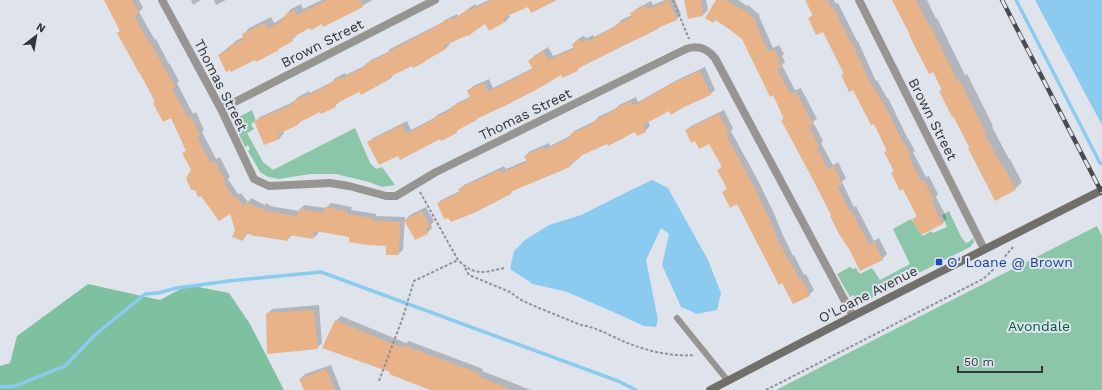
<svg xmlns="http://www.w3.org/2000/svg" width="1102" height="390" viewBox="0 0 1102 390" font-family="'Work Sans',sans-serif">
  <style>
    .green { fill: #8bc6a8 }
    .forest { fill: #7ec1a0 }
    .water { fill: #8bcbf0 }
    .shadow { fill: #0003 }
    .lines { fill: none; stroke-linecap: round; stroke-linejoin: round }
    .stream { stroke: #8bcbf0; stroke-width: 3.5 }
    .building { fill: #e8b389 }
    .path { stroke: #8f9297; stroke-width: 2; stroke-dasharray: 3 2; stroke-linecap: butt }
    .lane { stroke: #969591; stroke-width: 6 }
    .street { stroke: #969591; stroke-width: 8 }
    .secondary { stroke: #726f6a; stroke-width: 8 }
    .rail-casing { stroke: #494b4e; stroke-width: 4.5 }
    .rail { stroke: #dfe4ec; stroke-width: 3; stroke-dasharray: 9; stroke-linecap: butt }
    .transit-dot { fill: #1a4fb4; stroke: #dfe4ec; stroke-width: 1.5 }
    .labels { text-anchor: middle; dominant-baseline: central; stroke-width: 4; stroke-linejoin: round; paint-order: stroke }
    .street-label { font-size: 14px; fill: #333437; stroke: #dfe4ec }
    .transit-label { font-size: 14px; fill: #164399; stroke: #dfe4ec; text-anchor: start }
    .park-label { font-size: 14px; fill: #005a3d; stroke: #dfe4ec }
  </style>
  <rect width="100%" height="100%" fill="#dfe4ec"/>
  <path class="green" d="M252,110L256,121L251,124L254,129L247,133L263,162L273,170L355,128L370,163L376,169L382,167L395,185L382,187L369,182L336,174H310L279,179L268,177L260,172L248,151L250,149L248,145L245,147L233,121V116L237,118Z
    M949,211L961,237L966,243L969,242L973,238L974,242L970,247L879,293L874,297L858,304H856L851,300L854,297L853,295L850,297L837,274L850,267L853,269L856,268L860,274L872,268L880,280L910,264L893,229L911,219L923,236L931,231L933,233L947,227L942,215Z
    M1097,226L1102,236V390H776Z"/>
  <path class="forest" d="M88,284L160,300L188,285L229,293L250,324L284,390H0V366L10,363L17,336Z"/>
  <path class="water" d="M1035,0H1102V125Z
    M652,180L668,188L708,260L721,293L717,310L696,314L693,312L681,307L662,265L669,234L661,228L646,260L658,320L656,327L644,326L611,311L567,292L533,284L510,269L514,251L525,240L549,225L581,215L629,191Z"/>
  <path class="shadow" d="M105,0H139L143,8L139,12L155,40L156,39L169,64H170L179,81L177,83L193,114L196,112L204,130L202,132L216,159L220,157L230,177L228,179L238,194L241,193L248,202L251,198L265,205L267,203L270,206L299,211L300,209L304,205L326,208L331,203L352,207L351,210L376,214V216L405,217L403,250L398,254L387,245L350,236L318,231V234L313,238L292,235L287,240L248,233L243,240L236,230L230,212L183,153L187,150L171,117L156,102L118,33L121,30Z
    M191,0H201L193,5Z
    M214,0H226L216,5Z
    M322,0H373L324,25L322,23L310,26L298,34L292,40L282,46L278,49L256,59L219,55L237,40L244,37L243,35L249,28L271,17L274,23L284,17L291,9L301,4L303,9Z
    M489,0H544L508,14L510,17L505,22H486L468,34L449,43L450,44L445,49L394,74L390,79L360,91L340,101L335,106L321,111L303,120L298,124L284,131V133L280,138L265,144L256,121L260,117L293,102L298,97L309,91L310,93L332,82L335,78L345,73L346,75L366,65L371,60L388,52L390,49L443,22L445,20L457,14L458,16L475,4L476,6Z
    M665,0H675L681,14L677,19L660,26L581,66L577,70L562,73L479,117L476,120L461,127L456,132L398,154L368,142L373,138L407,121L411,130L434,118L437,115L453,107L457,103L470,97L468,91L473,86L489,79L493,88L533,68L529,61L534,56L548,47L553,56L575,47L573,44L578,39L583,36L587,38L593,35L594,37L617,25L621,20L632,15V14L636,9L651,1L653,5Z
    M685,0H706L708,10L703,15L688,17Z
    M718,0H738L747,6L748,5L760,15L759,16L773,48L779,45L784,54L782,56L785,62L782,65L795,90L801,88L817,119L813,122L823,141L821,143L833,165L838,162L846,178L842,182L854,207L856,206L874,241L879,238L887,254L882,259L832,215L782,120L784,118L773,94L743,39L716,19L713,22Z
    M806,0H834L836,4L838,3L857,41H858L876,81L877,80L887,98H888L908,139V138L915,151L913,152L926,177L929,176L938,194L936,197L947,218L943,223L922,234L914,219L917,216L885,153L887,150L874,123L853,89L842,75L844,73L823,31L809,18L814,14Z
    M893,0H927L936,19L937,18L965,75L967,74L993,126L992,127L1009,159H1010L1022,182L1015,189L970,147L940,91L942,89L933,71Z
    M705,67L715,90L710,94L669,109L648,121L650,126L645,131H636L583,154L570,166L514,189L511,193L490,203H438L443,199L460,191L459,190L464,185L504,166L506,169L527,160L525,156L530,151L549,143L550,146L572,135L571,134L576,130L595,121L598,117L615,109L619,105L636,97L638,102L677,80Z
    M724,110L733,128L731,131L762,188V189L773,211L782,233L793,256L794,255L804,275L806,274L814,290L809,295L783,282L737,203L723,192L728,188L719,170L722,166L709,143L696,139L686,131L691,126Z
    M426,207L434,221L431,225L432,228L427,233L405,220L410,215Z
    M319,305L322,343L317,348L267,314L272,309Z
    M341,316L406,343L409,341L483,369L482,371L531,390H432L391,372L336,321Z
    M331,365L341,390H305L300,379L305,374Z"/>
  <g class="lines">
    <path class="stream" d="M1016,0L1100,163L1102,164
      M0,387L15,386L65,366L95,335L145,294L158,293L177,288L229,281L321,272L618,381L636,390"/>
  </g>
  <path class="building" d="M104,0H132L139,13L134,16L150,44L151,43L164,68H165L175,87L172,88L188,118L191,116L200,135L197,138L211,163L215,161L226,183L224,184L234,198L236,197L244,207L246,202L260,209L261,207L266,211L297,216L299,209L324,213L325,207L347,211V214L372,218V220L400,222L399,255H386V246L368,245L349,242V237L315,231L313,239L289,235L288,241L257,236V237L246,233L243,241L232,237L235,230L230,214L219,221L201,196L198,197L195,190H191L186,178L191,170L182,153L186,151L171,118L163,122L153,103L155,102L140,73H139L117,33L120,31Z
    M327,0H360L363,7L323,27L322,24L311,30L310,28L291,38L293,41L278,49L279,50L256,62L255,60L231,72L230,70L226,72L218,55L230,49L229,47L244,39L242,34L265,23L268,29L283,20L284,16L294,10L297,15Z
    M492,0H557L531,13L528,7L503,18L505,22L489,31L485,24L468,36V35L444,46L446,49L425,61V62L413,68L412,66L389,77L390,79L361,95L359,92L335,104L336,107L321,114L320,112L298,123V125L278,134L280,139L264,145L254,121L293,104L292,102L304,95L305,97L330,84V83L340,77L341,79L366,66L365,64L385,55V54L439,25V24L452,18L453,20L470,8L471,10Z
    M669,0L677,20L658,28V29L625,45L577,69L578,71L562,78L561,75L543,86L505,106L476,119L477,120L456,131L457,133L441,141L440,139L400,160L398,156L379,165L367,142L402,125L406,134L431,121V120L452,109L451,107L470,98L467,90L484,83L488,92L533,69L528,61L543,51L548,60L574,49L572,44L578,40L581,42L588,39L589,41L616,26L615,25L632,17L630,13L646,5L648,9Z
    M684,0H701L703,16L688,19Z
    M716,0H726L742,10L743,9L756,20L755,21L768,52L774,49L780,60L778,61L781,68L777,69L790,94L796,92L813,124L809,126L819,147L817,148L828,169L834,166L842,184L837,186L849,211L851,210L869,245L874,242L883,260L860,271L849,249L839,234L830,216L831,215L811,176L781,120L784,119L773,95L770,97L742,39L729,29L715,20L713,23L705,18Z
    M805,0H827L831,8L833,7L852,45H853L871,85L872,84L882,102H883L903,143V142L911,156L909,157L921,181L924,180L934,200L931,201L943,224L921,235L912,219L917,217L903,189L900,191L891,173L894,171L884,152L887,151L874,124L871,125L853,90L849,92L841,75L844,74L823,32L816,35L808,18L813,16Z
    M892,0H916L929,25H930L958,82L960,81L986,134L985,135L1002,166L1003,165L1016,190L995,201L968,148L969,147L953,116L952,117L939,91L942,90L933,72L929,74L909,35H910Z
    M700,71L711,95L684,107L671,115L669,111L643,125L646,132L637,136L635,132L608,146L607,144L578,157L579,159L569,164L570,167L510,192L511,194L474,213L451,222L448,218L444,219L437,203L460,193L458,189L500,170L501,173L527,162L524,156L544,147L545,150L571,137L570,134L593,124L592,122L614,111L613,110L631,101L633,106L671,84Z
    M719,114L729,134L726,135L758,194H757L768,216L777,238L788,260L789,259L799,279L801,278L810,296L793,304L782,283L779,285L737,204L730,208L722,192L727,189L717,170L722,167L709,144L699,149L695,141L691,143L685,130Z
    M422,211L430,227L426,229L428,234L415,240L404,220Z
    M314,310L318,349L267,354L266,313Z
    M335,320L402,348L403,345L479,373L478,376L512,390H430L389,374L390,372L322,348Z
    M326,369L335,390H304L299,379Z"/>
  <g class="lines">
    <path class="path" d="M673,0L689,39
      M420,192L458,260C475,277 484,272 505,268
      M465,268L469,275L510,292L521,300L539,308L581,325C596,327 611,336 625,342C647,351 672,357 695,355
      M379,381L403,317L414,281L458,260
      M766,390L983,279L996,267L1013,247"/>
    <path class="lane" d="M677,318L728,381"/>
    <path class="street" d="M162,0L221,109L254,179L269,186L330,183L349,186L386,196H396L436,172L686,49C697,45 707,48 715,58L853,316
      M859,0L984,249
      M221,109L435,0"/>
    <path class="secondary" d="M710,390L853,316L1102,190"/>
    <g class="rail-casing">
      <path id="rail" d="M1002,0L1102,193"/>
    </g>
    <use href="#rail" class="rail"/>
  </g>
  <rect class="transit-dot" x="935" y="258" width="8" height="8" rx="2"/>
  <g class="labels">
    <g class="street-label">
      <text transform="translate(322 43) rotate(-27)">Brown Street</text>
      <text transform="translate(221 85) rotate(63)">Thomas Street</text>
      <text transform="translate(525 114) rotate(-26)">Thomas Street</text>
      <text transform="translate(933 119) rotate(63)">Brown Street</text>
      <text transform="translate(868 294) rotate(-27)">O'Loane Avenue</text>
    </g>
    <g class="transit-label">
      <text x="947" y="262">O' Loane @ Brown</text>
    </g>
    <g class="park-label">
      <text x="1039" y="326">Avondale</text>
    </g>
  </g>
  <g transform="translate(36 36) rotate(31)" stroke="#dfe4ec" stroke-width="3" paint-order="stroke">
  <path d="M0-3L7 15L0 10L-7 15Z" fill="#333437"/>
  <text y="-6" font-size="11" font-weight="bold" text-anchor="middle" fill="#333437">N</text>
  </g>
  <path d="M958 366v6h84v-6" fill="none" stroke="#333437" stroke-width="2"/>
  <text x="964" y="366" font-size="12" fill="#333437" stroke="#dfe4ec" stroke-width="3" paint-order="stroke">50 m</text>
</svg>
